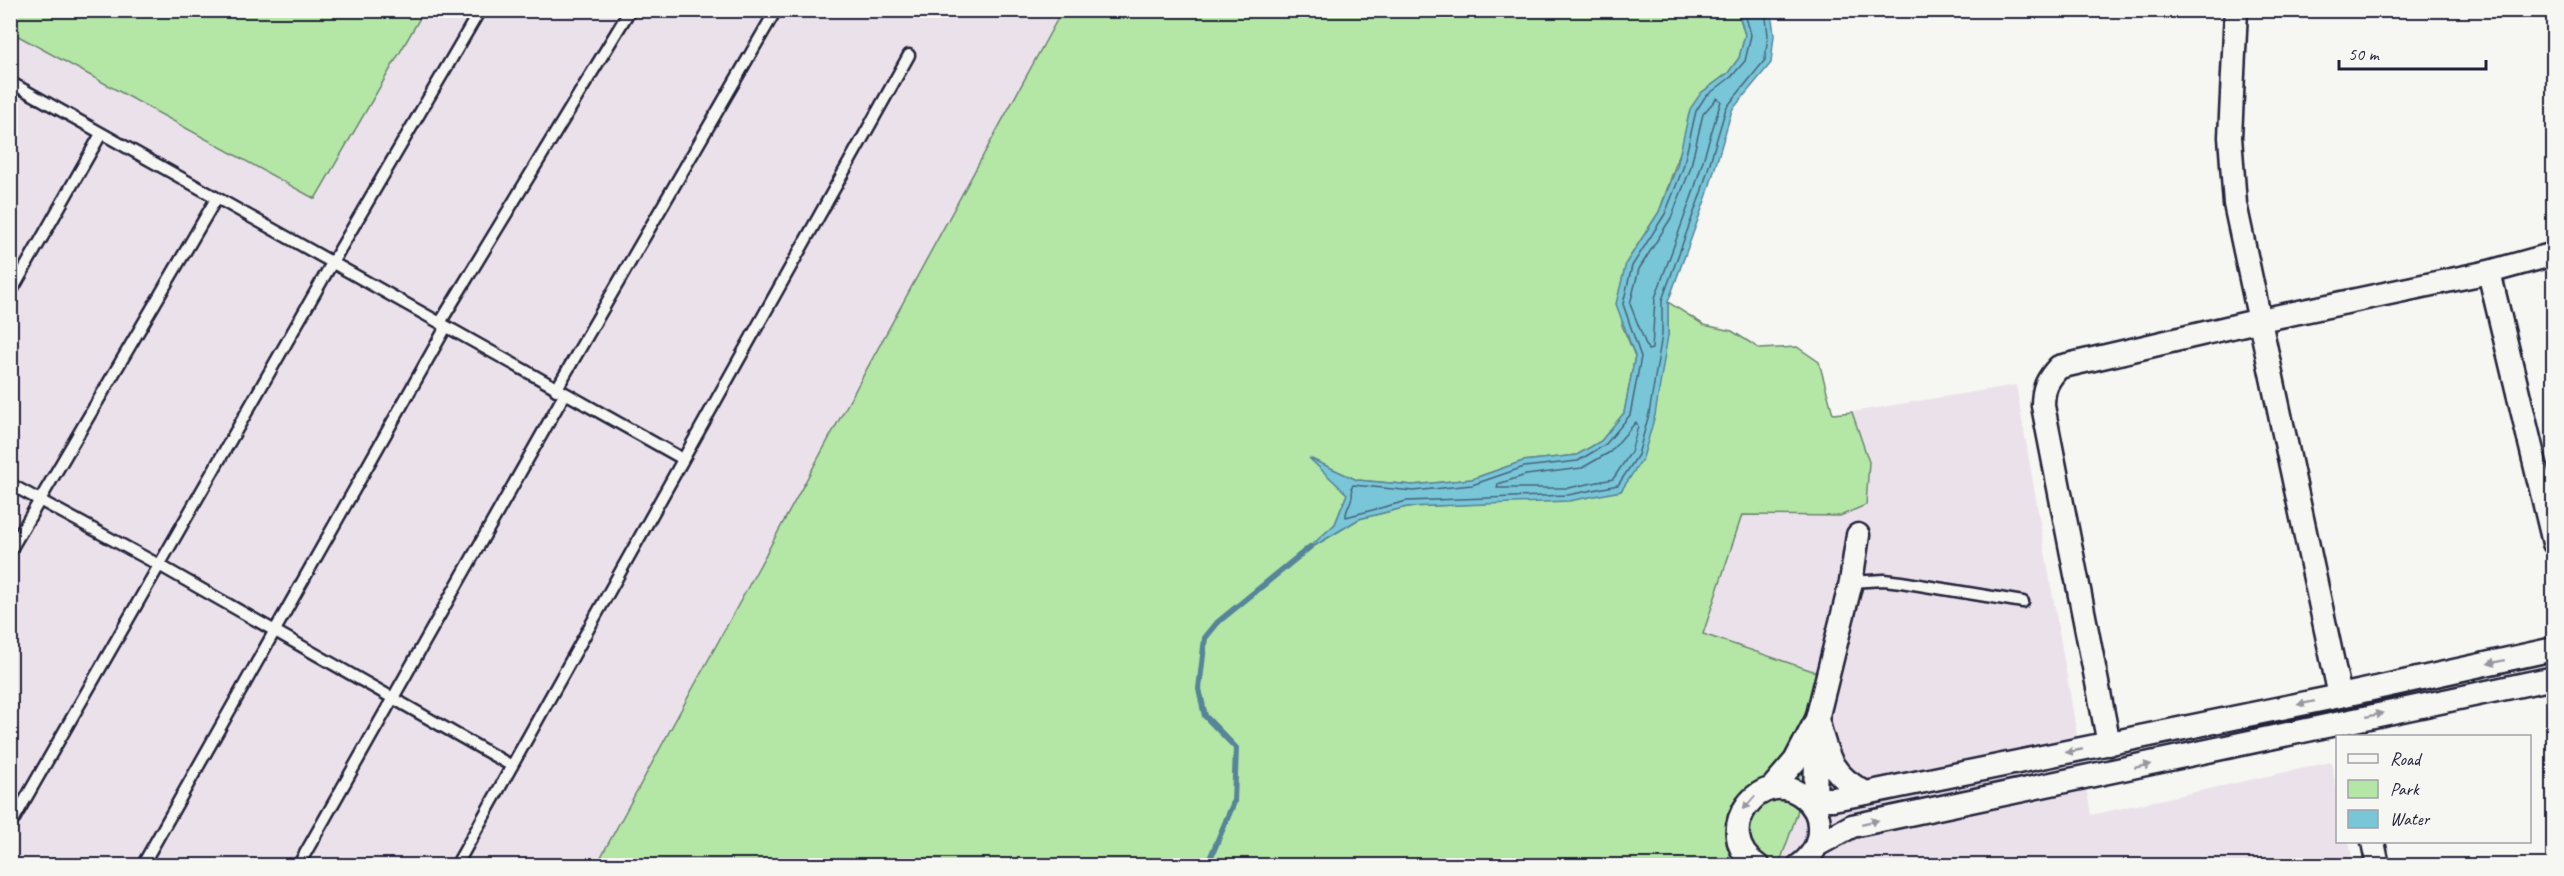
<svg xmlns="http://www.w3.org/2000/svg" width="2564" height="876" viewBox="0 0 2564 876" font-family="Caveat,sans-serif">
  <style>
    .built { fill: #ebe1eb }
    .green { fill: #b4e6a6; stroke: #6b8470; stroke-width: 1.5 }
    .water { fill: #79c6d8; stroke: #568499; stroke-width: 1.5 }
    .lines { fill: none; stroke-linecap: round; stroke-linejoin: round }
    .shore { stroke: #45647a; stroke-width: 1.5 }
    .stream { stroke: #568499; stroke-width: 6 }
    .lane-casing { stroke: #22223b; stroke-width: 15 }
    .street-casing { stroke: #22223b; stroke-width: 27 }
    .lane { stroke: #f6f6f2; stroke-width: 10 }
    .street { stroke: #f6f6f2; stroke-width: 22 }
    .oneway { fill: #9797a0 }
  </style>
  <rect width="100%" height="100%" fill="#f6f6f2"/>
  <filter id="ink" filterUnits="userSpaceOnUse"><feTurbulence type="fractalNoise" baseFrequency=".0167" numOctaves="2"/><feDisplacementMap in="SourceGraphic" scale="12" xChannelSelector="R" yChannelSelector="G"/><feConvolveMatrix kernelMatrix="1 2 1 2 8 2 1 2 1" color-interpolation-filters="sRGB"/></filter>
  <g filter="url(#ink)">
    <path class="built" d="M1046,10L1058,17L596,866L11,865L10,32L315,199L424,11Z
      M2016,385L2091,815L2331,762L2337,790L2338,842H2349L2354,865H1779L1797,814L1703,634L1742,515L1840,516L1869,462L1852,412Z"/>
    <path class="green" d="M11,10H424V11L315,199L11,32Z
      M1046,11H1738L1745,35L1739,58L1728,73L1701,93L1659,212L1626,263L1622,325L1635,356L1624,413L1601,441L1577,455L1523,461L1472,479L1413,485L1357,480L1311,459L1347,494L1335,524L1308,550L1359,519L1407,507L1478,504L1621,491L1668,335V302L1704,325L1732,331L1760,349L1797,347L1819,362L1833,414L1852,412L1869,462L1866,505L1840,516L1742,515L1703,634L1819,673L1797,814L1779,865L596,866L1058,18Z"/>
    <path class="water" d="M1738,11H1771L1774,35L1771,63L1732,110L1707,195L1668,302V335L1655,415L1643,458L1621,491L1569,501L1407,507L1359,519L1304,552L1335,524L1347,494L1309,458L1357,480L1413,485L1472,479L1523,461L1577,455L1601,441L1624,413L1635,356L1616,304L1626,263L1659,212L1677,166L1690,109L1701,93L1728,73L1739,58L1745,35Z"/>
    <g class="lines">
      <path class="shore" d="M1744,10L1751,35L1745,61L1731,77L1705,97L1696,111L1683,168L1665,214L1632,266L1623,304L1641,357L1630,415L1606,444L1578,461L1524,467L1472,485L1413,491L1353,485L1351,488C1356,499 1345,507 1346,517L1407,501L1568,495L1618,485L1638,455L1649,414L1662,335V300L1701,193L1726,108L1765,60L1768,35L1765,10
        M1717,98L1721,101L1694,190L1655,298L1652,349L1648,350L1630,304L1639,269L1671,218L1690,170L1703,114Z
        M1636,422L1638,426L1631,452L1613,479L1568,488H1497L1498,484L1526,475L1582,468L1610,452Z"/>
      <path class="stream" d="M1207,866L1234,802L1236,748L1205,716L1199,689L1205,638L1218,622L1310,547"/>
      <g class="lane-casing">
        <path id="lane" d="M10,82L683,459
          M10,294L101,134
          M440,323L630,10
          M556,390L776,10
          M10,484L159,565L512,766
          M10,551L216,199
          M1851,582L1884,580L1901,582L2023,602
          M10,826L332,263L480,10
          M142,866L446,327
          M298,866L564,395
          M456,866L909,55"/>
      </g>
      <g class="street-casing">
        <path id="street" d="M2236,10L2230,137L2235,204L2340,696
          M2489,272L2554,543
          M2109,744L2043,406C2043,388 2047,380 2059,367L2261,320L2489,272L2554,254
          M1771,789L1795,761L1817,719C1827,756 1830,775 1866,793
          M1806,799H1833L1866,793L2340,696L2554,649
          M1815,799L1817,719L1851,582L1858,535
          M2373,842L2378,866
          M1817,845L1852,826L2554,678
          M1758,866C1707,833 1763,761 1805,798C1813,805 1819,815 1819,826C1820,843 1813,856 1799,866"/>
      </g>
      <use href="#lane" class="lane"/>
      <use href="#street" class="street"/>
    </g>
    <defs><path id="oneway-solid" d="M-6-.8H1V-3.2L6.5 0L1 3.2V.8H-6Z" transform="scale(1.5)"/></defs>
    <g class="oneway">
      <use href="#oneway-solid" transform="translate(2496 662) rotate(168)"/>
      <use href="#oneway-solid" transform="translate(2306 703) rotate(168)"/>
      <use href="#oneway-solid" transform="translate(2375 715) rotate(-12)"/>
      <use href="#oneway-solid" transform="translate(2074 751) rotate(169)"/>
      <use href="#oneway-solid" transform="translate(2143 766) rotate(-12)"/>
      <use href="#oneway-solid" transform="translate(1749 803) rotate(132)"/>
      <use href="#oneway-solid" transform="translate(1870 822) rotate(-12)"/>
    </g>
  </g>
  <rect width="2564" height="876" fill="none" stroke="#f6f6f2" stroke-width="36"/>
  <rect x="18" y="18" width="2528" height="840" fill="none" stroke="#22223b" stroke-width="2" filter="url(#ink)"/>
  <rect x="2336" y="735" width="195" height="108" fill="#f6f6f2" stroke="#a1a1a9" stroke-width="1.5"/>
  <rect x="2348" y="754" width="30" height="9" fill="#f6f6f2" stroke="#a1a1a9" stroke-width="1.5"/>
  <text x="2390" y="765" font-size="18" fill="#22223b">Road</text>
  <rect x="2348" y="780" width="30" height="18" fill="#b4e6a6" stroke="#a1a1a9" stroke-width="1.5"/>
  <text x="2390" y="795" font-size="18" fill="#22223b">Park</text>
  <rect x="2348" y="810" width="30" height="18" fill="#79c6d8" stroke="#a1a1a9" stroke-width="1.5"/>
  <text x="2390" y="825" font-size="18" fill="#22223b">Water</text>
  <path d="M2339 60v9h147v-9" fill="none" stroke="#22223b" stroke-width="3"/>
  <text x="2348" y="60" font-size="18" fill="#22223b" stroke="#f6f6f2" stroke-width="4.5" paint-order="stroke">50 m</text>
</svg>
